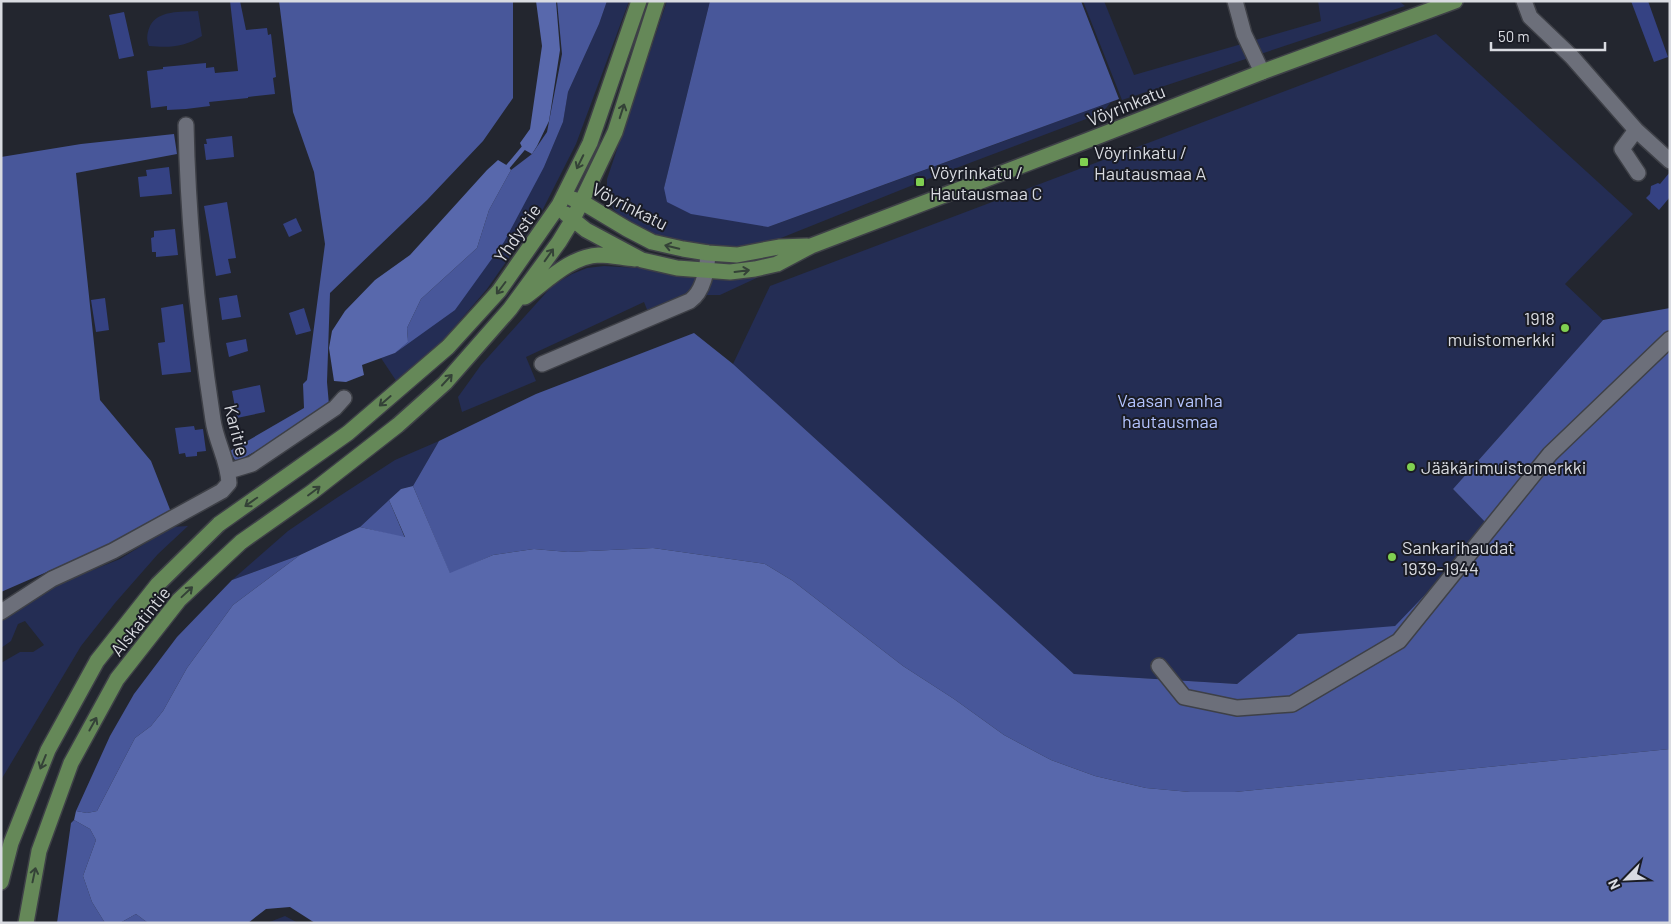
<svg xmlns="http://www.w3.org/2000/svg" width="1671" height="924" viewBox="0 0 1671 924" font-family="Barlow,sans-serif">
  <style>
    .green { fill: #242d54 }
    .forest { fill: #48579a }
    .water { fill: #5868ac }
    .lines { fill: none; stroke-linecap: round; stroke-linejoin: round }
    .stream { stroke: #5868ac; stroke-width: 4.5 }
    .building { fill: #354283 }
    .minor-casing { stroke: #3e4047; stroke-width: 18 }
    .major-casing { stroke: #3e4047; stroke-width: 18 }
    .minor { stroke: #6c6f7a; stroke-width: 15 }
    .major { stroke: #658858; stroke-width: 15 }
    .oneway { stroke: #344237 }
    .poi-dot { fill: #80d051; stroke: #1a1c25; stroke-width: 2 }
    .labels { text-anchor: middle; dominant-baseline: central; stroke-width: 4; stroke-linejoin: round; paint-order: stroke }
    .street-label { font-size: 18px; fill: #d9dbe1; stroke: #1a1c25 }
    .poi-label { font-size: 18px; fill: #d9dbe1; stroke: #1a1c25; text-anchor: start }
    .park-label { font-size: 18px; fill: #b3c3fd; stroke: #1a1c25 }
  </style>
  <rect width="100%" height="100%" fill="#23262f"/>
  <path class="green" d="M607,1H629L576,144L543,209L487,289L432,353L397,382L381,358L395,353L544,167L563,122L568,92L599,24Z
    M645,1H651L632,62L629,61Z
    M667,1H710L664,188L768,227L1111,102L1102,113L943,173L776,240L745,247L707,246L659,237L630,223L614,210L607,195V179Z
    M1083,1H1104L1134,75L1321,21L1318,1H1399L1405,6L1122,100Z
    M198,11L202,36C184,47 170,48 149,46C146,39 147,33 150,26C158,10 181,12 198,11Z
    M1436,34L1633,214L1565,284L1603,320L1453,489L1491,527L1394,627L1298,634L1237,684L1074,674L733,364L770,286Z
    M604,266L638,268L720,279L745,278L763,275L720,295H685L648,312L644,302L526,357L536,381L462,412L458,397L481,365L553,285L572,274L587,268Z
    M439,441L413,486L401,489L360,527L300,555L232,580L288,531L335,499L395,460Z
    M188,526L158,554L115,603L81,646L1,780V663L20,652H33L44,645L25,621L18,624L11,641L1,648V620L58,584L120,559L159,535L170,527Z
    M285,916L298,923H267Z"/>
  <path class="forest" d="M279,1H513V98L483,141L427,200L330,293L327,382L329,405L272,442L236,462L230,451L304,408L303,384L307,380L325,244L314,172L293,112Z
    M557,1H607L599,24L568,92L563,122L544,167L504,242L455,310L395,353L408,342L407,328L421,299L477,248L489,210L511,170L532,154L547,132L562,54Z
    M710,1H1081L1119,99L768,227L691,214L667,202L664,188Z
    M174,134L177,154L76,173L100,400L151,461L171,512L111,544L1,592V157L81,144Z
    M1670,308V749L1235,792H1190L1146,788L1095,776L1051,760L1004,735L954,699L903,666L793,581L765,564L653,548L568,552L534,549L493,555L450,574L413,486L439,441L536,394L694,333L733,364L1074,674L1237,684L1298,634L1395,626L1490,527L1453,489L1603,320Z
    M389,500L405,538L360,527Z
    M300,555L233,605L187,668L163,711L151,726L135,738L97,811L87,813L76,811L110,736L134,694L177,637L232,580Z
    M74,820L90,829L96,840L83,876L92,902L105,923H57L71,823Z
    M136,914L148,923H120Z"/>
  <path class="water" d="M536,1H556L560,50L549,121L537,146L532,154L523,149L520,143L530,129L542,46Z
    M498,160L508,166L511,170L489,210L477,248L421,299L407,328L408,342L395,353L362,365L364,375L346,382L334,381L329,348L332,331L345,311L375,280L410,255L487,170Z
    M413,486L450,573L493,555L534,549L568,552L653,548L765,564L793,581L903,666L954,699L1004,735L1051,760L1095,776L1146,788L1190,792H1235L1670,749V923H315L290,907L266,909L248,923H148L136,914L120,923H105L92,902L83,876L96,840L90,829L74,820L76,811L87,813L97,811L135,738L151,726L163,711L187,668L233,605L300,555L360,527L405,537L389,500L401,489Z"/>
  <g class="lines">
    <path class="stream" d="M505,170L526,145"/>
  </g>
  <path class="building" d="M230,1H240L246,30L267,28L268,35L271,34L276,77L273,78L275,94L248,97V98L209,102L210,106L186,109L167,110V106L151,108L147,71L163,69V67L206,63V68L214,67L215,73L238,71Z
    M1631,1H1648L1668,57L1654,62Z
    M124,12L134,56L119,59L109,15Z
    M232,136L234,157L206,160L204,144H207L206,139Z
    M169,167L172,194L140,197L138,177L147,176L146,170Z
    M1670,172V197L1659,210L1646,198L1650,194L1651,186L1658,183L1660,184Z
    M227,202L236,258L228,259L231,273L216,276L204,206Z
    M296,218L302,231L289,237L283,224Z
    M175,229L178,255L156,257V252H152L151,238L154,237V231Z
    M237,295L241,317L222,320L219,298Z
    M105,298L109,330L96,332L91,300Z
    M183,304L191,372L162,375L158,343L165,342L161,308Z
    M304,308L311,331L296,335L289,313Z
    M246,339L248,351L229,357L226,343Z
    M260,385L265,412L237,418L232,391Z
    M194,426L195,430L203,429L206,451L197,452V456L186,457L185,453L179,454L175,428Z"/>
  <g class="lines">
    <g class="minor-casing">
      <path id="minor" d="M1235,1L1244,34L1262,72
        M1524,1L1530,17L1572,57L1636,130L1622,149L1638,173
        M1636,130L1670,161
        M542,364L690,301C704,291 707,270 708,253
        M229,471L252,464L335,408L344,398
        M1,612L52,579L113,551L222,491L229,483C228,460 216,442 213,420C198,322 188,224 186,125
        M1159,666L1184,697L1237,708L1292,704L1399,641L1550,454L1670,339"/>
    </g>
    <g class="major-casing">
      <path id="major" d="M573,199L582,202L627,229L652,242L683,249L708,253L737,255L779,247L807,246
        M566,214L586,230L642,260L677,268L730,272L755,269L777,264L811,246L1086,141L1262,72L1455,1
        M525,297C547,281 571,256 599,255C611,255 623,258 635,259
        M1,882L11,843L48,750L97,661L158,584L219,524L348,433L448,347L499,291L559,205L590,143L639,1
        M26,923L39,851L71,763L117,679L179,600L241,542L312,492L398,425L445,383L510,309L559,242L573,219L615,132L657,1"/>
    </g>
    <use href="#minor" class="minor"/>
    <use href="#major" class="major"/>
  </g>
  <defs><path id="oneway-shaft" d="M-6 0H5M1.5-3L5.5 0L1.5 3" fill="none" stroke-width="1.6" stroke-linecap="round" stroke-linejoin="round" transform="scale(1.25)"/></defs>
  <g class="oneway">
    <use href="#oneway-shaft" transform="translate(622 111) rotate(-72)"/>
    <use href="#oneway-shaft" transform="translate(580 162) rotate(116)"/>
    <use href="#oneway-shaft" transform="translate(672 247) rotate(-166)"/>
    <use href="#oneway-shaft" transform="translate(549 255) rotate(-55)"/>
    <use href="#oneway-shaft" transform="translate(742 271) rotate(-7)"/>
    <use href="#oneway-shaft" transform="translate(501 288) rotate(127)"/>
    <use href="#oneway-shaft" transform="translate(447 380) rotate(-47)"/>
    <use href="#oneway-shaft" transform="translate(385 401) rotate(139)"/>
    <use href="#oneway-shaft" transform="translate(314 491) rotate(-37)"/>
    <use href="#oneway-shaft" transform="translate(251 502) rotate(145)"/>
    <use href="#oneway-shaft" transform="translate(187 592) rotate(-43)"/>
    <use href="#oneway-shaft" transform="translate(93 724) rotate(-61)"/>
    <use href="#oneway-shaft" transform="translate(43 762) rotate(112)"/>
    <use href="#oneway-shaft" transform="translate(34 875) rotate(-78)"/>
  </g>
  <g class="poi-dot">
    <rect x="1079" y="157" width="10" height="10" rx="2.5"/>
    <rect x="915" y="177" width="10" height="10" rx="2.5"/>
    <circle cx="1565" cy="328" r="5"/>
    <circle cx="1411" cy="467" r="5"/>
    <circle cx="1392" cy="557" r="5"/>
  </g>
  <g class="labels">
    <g class="street-label">
      <text transform="translate(1126 105) rotate(-22)">Vöyrinkatu</text>
      <text transform="translate(630 206) rotate(27)">Vöyrinkatu</text>
      <text transform="translate(517 233) rotate(-55)">Yhdystie</text>
      <text transform="translate(237 430) rotate(76)">Karitie</text>
      <text transform="translate(140 621) rotate(-51)">Alskatintie</text>
    </g>
    <g class="poi-label">
      <text x="1094" y="152">Vöyrinkatu /<tspan x="1094" dy="21">Hautausmaa A</tspan></text>
      <text x="930" y="172">Vöyrinkatu /<tspan x="930" dy="21">Hautausmaa C</tspan></text>
      <text x="1555" y="318" text-anchor="end">1918<tspan x="1555" dy="21">muistomerkki</tspan></text>
      <text x="1421" y="467">Jääkärimuistomerkki</text>
      <text x="1402" y="547">Sankarihaudat<tspan x="1402" dy="21">1939-1944</tspan></text>
    </g>
    <g class="park-label">
      <text x="1170" y="400">Vaasan vanha<tspan x="1170" dy="21">hautausmaa</tspan></text>
    </g>
  </g>
  <rect width="1671" height="924" fill="none" stroke="#d9dbe1" stroke-width="5"/>
  <g transform="translate(1626 879) rotate(246)" stroke="#1a1c25" stroke-width="4" paint-order="stroke">
  <path d="M0-4L9 19L0 12L-9 19Z" fill="#d9dbe1"/>
  <text y="-8" font-size="14" font-weight="bold" text-anchor="middle" fill="#d9dbe1">N</text>
  </g>
  <path d="M1491 42v8h114v-8" fill="none" stroke="#d9dbe1" stroke-width="2.5"/>
  <text x="1498" y="42" font-size="15" fill="#d9dbe1" stroke="#1a1c25" stroke-width="4" paint-order="stroke">50 m</text>
</svg>
